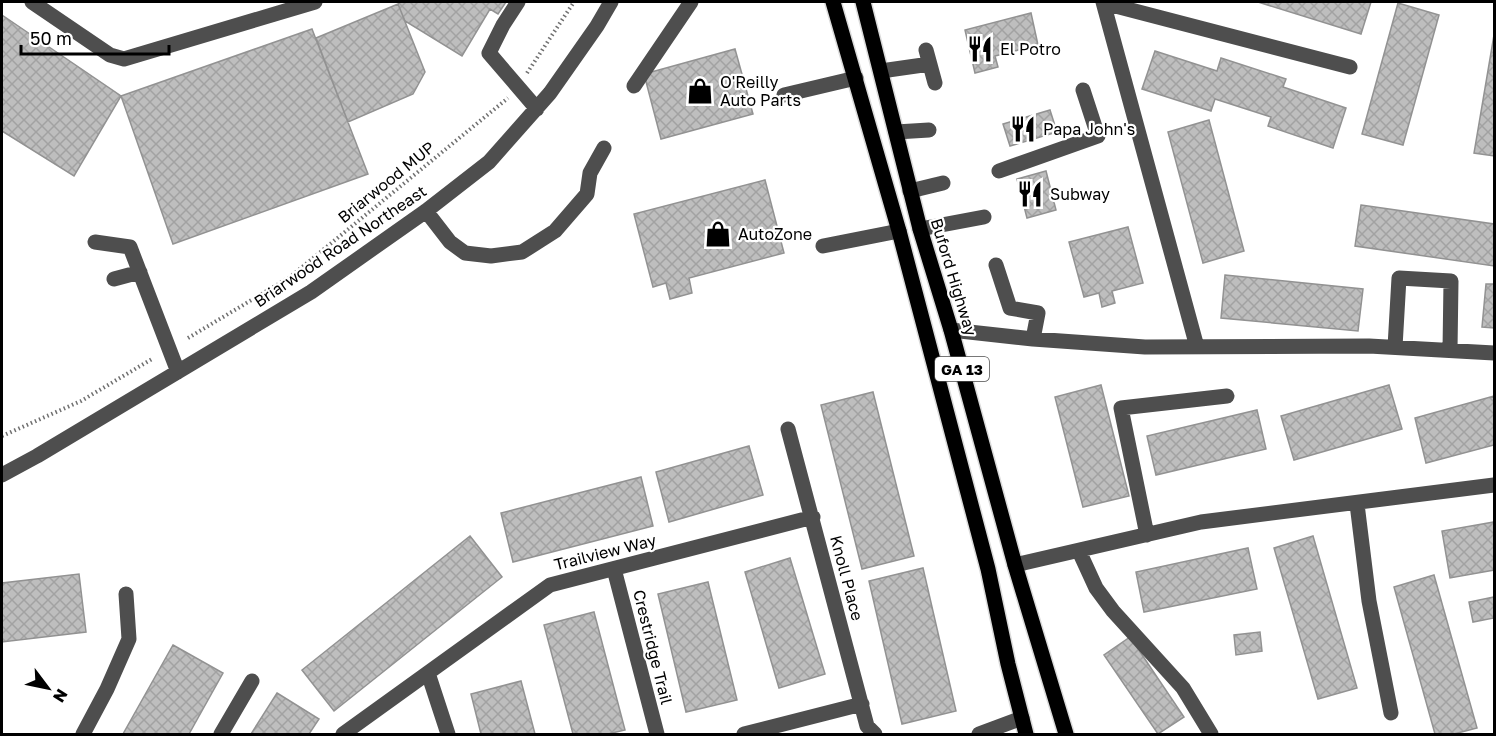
<svg xmlns="http://www.w3.org/2000/svg" width="1496" height="736" viewBox="0 0 1496 736" font-family="'Golos Text',sans-serif">
  <style>
    .building { fill: url(#building-cross-hatch); stroke: #929292; stroke-width: 1.5 }
    .lines { fill: none; stroke-linecap: round; stroke-linejoin: round }
    .major-casing { stroke: #dbdbdb; stroke-width: 18 }
    .path { stroke: #707070; stroke-width: 4; stroke-dasharray: 1.5 3; stroke-linecap: butt }
    .minor { stroke: #4e4e4e; stroke-width: 15 }
    .major { stroke: #000; stroke-width: 15 }
    .labels { text-anchor: middle; dominant-baseline: central; stroke-width: 4.5; stroke-linejoin: round; paint-order: stroke }
    .shield { fill: #fff; stroke: #4c4c4c; stroke-width: 1.5 }
    .shield-label { font-size: 15px; font-weight: bold; fill: #000 }
    .poi-label { font-size: 16px; fill: #000; stroke: #fff; text-anchor: start }
    .street-label { font-size: 16px; fill: #000; stroke: #fff }
  </style>
  <defs>
    <pattern id="building-cross-hatch" width="8" height="8" patternUnits="userSpaceOnUse" patternTransform="scale(1.5)"><rect width="8" height="8" fill="#bebebe"/><path d="M0 0l8 8M0 8l8-8" fill="none" stroke="#a2a2a2"/></pattern>
  </defs>
  <rect width="100%" height="100%" fill="#fff"/>
  <path class="building" d="M400,2H506L498,14L490,9L462,56L405,21L398,4Z
    M1258,2H1371L1361,34Z
    M1398,3L1439,15L1403,145L1362,134Z
    M398,4L425,72L413,94L348,122L316,38Z
    M1031,13L1038,45L995,56L998,67L975,73L965,30Z
    M2,15L121,96L74,176L2,131Z
    M312,29L368,174L173,244L121,96Z
    M1494,35V156L1474,153Z
    M735,49L753,114L661,139L644,74Z
    M1155,51L1217,71L1221,58L1286,79L1283,87L1346,108L1333,148L1268,126L1271,117L1215,99L1211,111L1142,89Z
    M1050,110L1057,132L1010,146L1003,124Z
    M1209,120L1244,251L1203,263L1168,132Z
    M1046,171L1056,210L1027,218L1017,179Z
    M765,180L784,253L689,278L692,293L670,299L666,283L653,287L634,214Z
    M1361,205L1494,224V266L1355,246Z
    M1128,227L1143,283L1112,291L1115,303L1102,307L1099,293L1084,297L1069,242Z
    M1225,275L1363,289L1358,331L1221,318Z
    M1486,284H1494V328L1482,327Z
    M1101,385L1129,496L1083,507L1055,397Z
    M1389,385L1402,429L1294,460L1281,416Z
    M873,392L914,556L862,569L821,405Z
    M1494,396V445L1426,463L1415,418Z
    M1257,410L1266,449L1156,475L1147,436Z
    M749,446L763,495L669,522L656,472Z
    M641,477L653,526L513,562L501,513Z
    M1494,522V570L1450,578L1442,531Z
    M470,536L502,577L334,711L302,670Z
    M1313,536L1357,688L1318,699L1274,548Z
    M1248,548L1257,589L1144,612L1136,572Z
    M790,558L825,674L779,688L745,572Z
    M923,568L956,711L902,724L869,581Z
    M79,574L86,632L2,642V583Z
    M1434,575L1477,728L1454,734H1435L1394,587Z
    M708,582L737,700L686,712L658,594Z
    M1494,597V618L1473,622L1469,602Z
    M594,612L625,730L608,734H573L544,625Z
    M1260,632L1262,651L1236,655L1234,635Z
    M1130,637L1184,717L1158,734L1104,655Z
    M173,645L223,673L189,734H123Z
    M521,681L535,734H481L471,694Z
    M277,693L319,719L309,734H251Z"/>
  <g class="lines">
    <g class="major-casing">
      <path id="major" d="M833,2L899,231L988,569L1008,664L1026,734
        M863,2L920,229L951,330L1015,565L1066,734"/>
    </g>
    <path class="path" d="M527,73L574,2
      M188,338L290,277L508,98
      M2,436L81,401L152,359"/>
    <path class="minor" d="M32,2L110,55L124,59L315,2
      M518,2L503,25L489,53L537,109
      M1103,2L1197,347
      M1104,3L1350,67
      M926,50L935,83
      M881,71L930,64
      M634,86L691,2
      M784,95L856,78
      M896,132L929,130
      M999,171L1098,136L1083,90
      M910,191L943,183
      M426,211L450,242L465,253L491,256L522,252L555,231L587,194L590,173L604,148
      M920,229L984,217
      M95,242L130,247L178,372
      M823,246L899,231
      M996,265L1010,308L1038,313L1033,339
      M114,279L140,272
      M951,330L1033,339L1145,347L1369,346L1494,353
      M1395,347L1399,278L1451,281L1450,350
      M788,429L867,726L875,734
      M2,475L37,456L311,292L426,211L489,162L550,93L597,26L611,2
      M1357,504L1369,601L1391,713
      M1147,535L1121,408L1227,396
      M1079,551L1096,588L1113,611L1183,688L1211,734
      M1015,565L1201,522L1494,485
      M614,569L657,734
      M428,673L448,734
      M83,734L107,689L129,639L126,594
      M221,734L252,681
      M343,734L550,585L813,517
      M744,734L862,704
      M979,734L1022,718"/>
    <use href="#major" class="major"/>
  </g>
  <defs>
    <g id="restaurant-bare" transform="scale(2.07)"><path d="M-5-6h1v4h1v-4h1v4h1v-4h1v5L-1.5 .5V6h-2V.5L-5-1ZM5-6V6H3V1.5H1.5Q1.5-4 5-6Z" fill="#000" stroke="#fff" stroke-width="2.5" paint-order="stroke"/></g>
    <g id="shop-bare" transform="scale(2.07)"><path d="M-5-2.5h2.3a2.7 3.5 0 0 1 5.4 0H5L5.5 6h-11ZM-1.5-2.5h3a1.5 2.3 0 0 0-3 0Z" fill="#000" stroke="#fff" stroke-width="2.5" paint-order="stroke"/></g>
  </defs>
  <g fill-rule="evenodd">
    <use href="#restaurant-bare" x="980" y="49"/>
    <use href="#shop-bare" x="700" y="91"/>
    <use href="#restaurant-bare" x="1023" y="129"/>
    <use href="#restaurant-bare" x="1030" y="194"/>
    <use href="#shop-bare" x="718" y="234"/>
  </g>
  <g class="labels">
    <rect class="shield" x="935" y="357" width="54" height="24" rx="4.5"/>
    <g class="shield-label">
      <text x="962" y="369">GA 13</text>
    </g>
    <g class="poi-label">
      <text x="1000" y="49">El Potro</text>
      <text x="720" y="82">O'Reilly<tspan x="720" dy="18">Auto Parts</tspan></text>
      <text x="1043" y="129">Papa John's</text>
      <text x="1050" y="194">Subway</text>
      <text x="738" y="234">AutoZone</text>
    </g>
    <g class="street-label">
      <text transform="translate(386 182) rotate(-39)">Briarwood MUP</text>
      <text transform="translate(340 246) rotate(-34)">Briarwood Road Northeast</text>
      <text transform="translate(954 277) rotate(73)">Buford Highway</text>
      <text transform="translate(605 552) rotate(-14)">Trailview Way</text>
      <text transform="translate(847 578) rotate(75)">Knoll Place</text>
      <text transform="translate(653 647) rotate(76)">Crestridge Trail</text>
    </g>
  </g>
  <rect width="1496" height="736" fill="none" stroke="#000000" stroke-width="6"/>
  <g transform="translate(48 688) rotate(122)" stroke="#ffffff" stroke-width="4.5" paint-order="stroke">
  <path d="M0-4.5L10 22L0 15L-10 22Z" fill="#000000"/>
  <text y="-9" font-size="16" font-weight="bold" text-anchor="middle" fill="#000000">N</text>
  </g>
  <path d="M21 45v9h148v-9" fill="none" stroke="#000000" stroke-width="3"/>
  <text x="30" y="45" font-size="18" fill="#000000" stroke="#ffffff" stroke-width="4.5" paint-order="stroke">50 m</text>
</svg>
